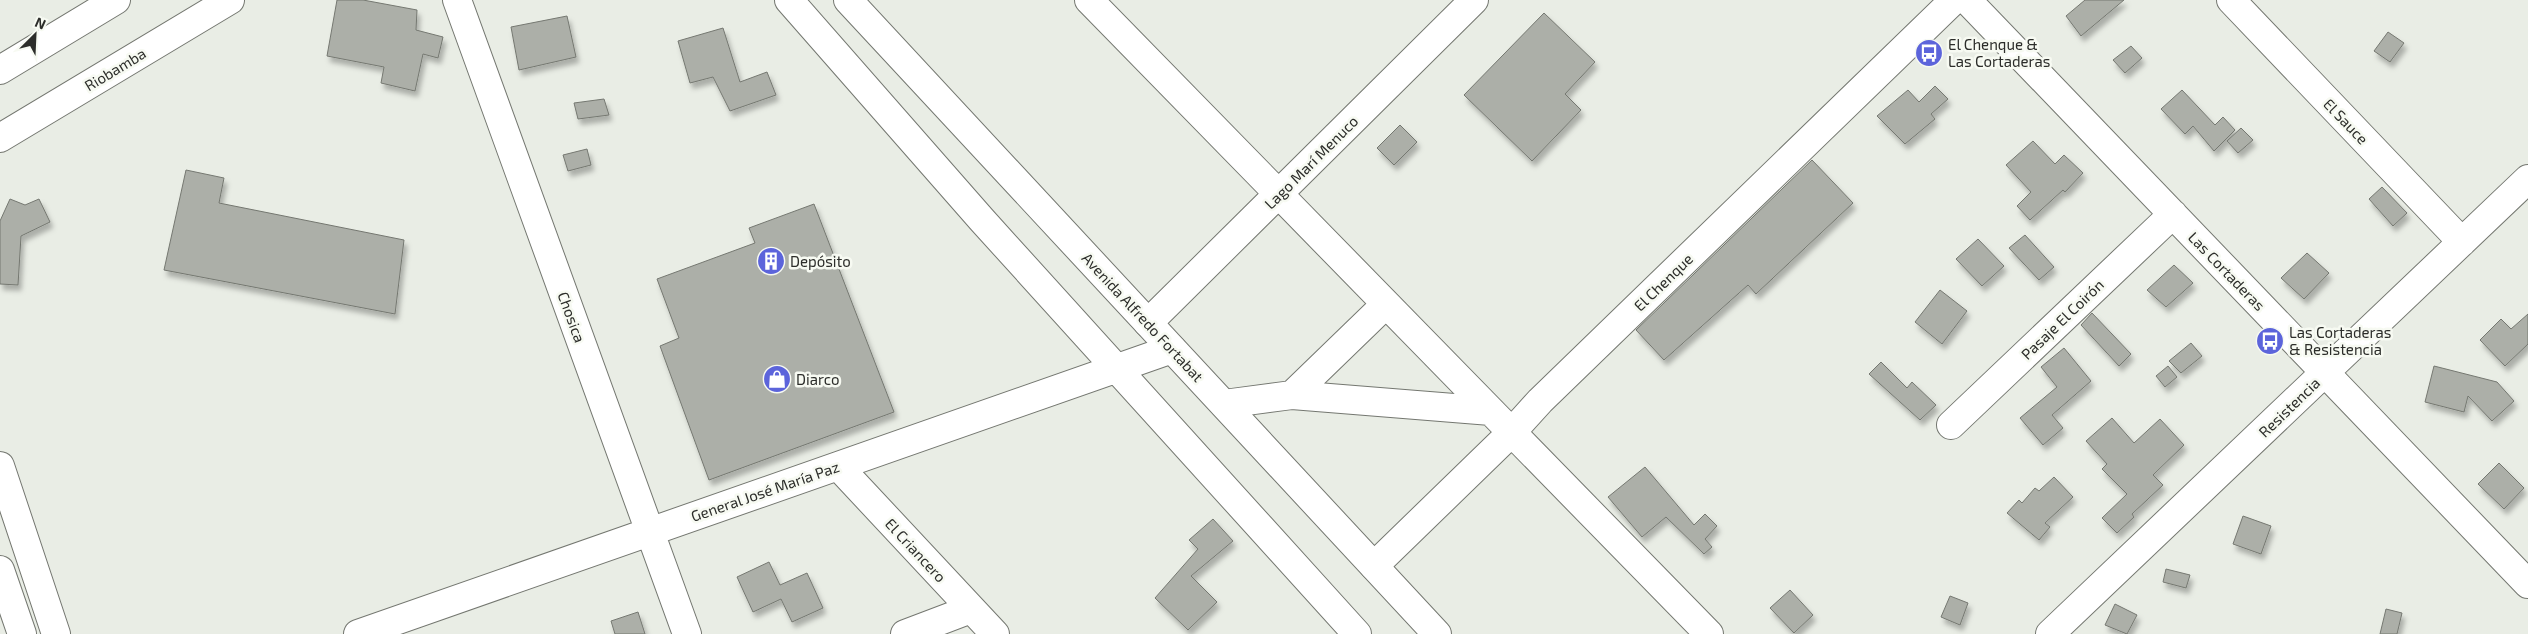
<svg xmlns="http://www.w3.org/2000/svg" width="2528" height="634" viewBox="0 0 2528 634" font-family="'Exo 2',sans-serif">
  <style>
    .building { fill: #acafa8; stroke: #757871; filter: url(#shadow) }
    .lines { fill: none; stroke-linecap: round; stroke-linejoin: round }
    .minor-casing { stroke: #747770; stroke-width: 30 }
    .major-casing { stroke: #747770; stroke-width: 30 }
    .highway-casing { stroke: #747770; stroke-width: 30 }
    .minor { stroke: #fff; stroke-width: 28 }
    .major { stroke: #fff; stroke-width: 28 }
    .highway { stroke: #fff; stroke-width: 28 }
    .labels { text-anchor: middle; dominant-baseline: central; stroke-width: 5; stroke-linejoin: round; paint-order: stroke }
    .poi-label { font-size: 15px; fill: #2c2d2a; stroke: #f7faf2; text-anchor: start }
    .street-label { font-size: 15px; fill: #2c2d2a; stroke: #f7faf2 }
  </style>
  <defs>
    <filter id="shadow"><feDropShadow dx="3" dy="5.5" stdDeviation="2.5" flood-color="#0004"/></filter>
  </defs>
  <rect width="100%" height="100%" fill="#e9ede5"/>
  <path class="building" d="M337,0H363L417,10L416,30L443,37L438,58L423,54L415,91L381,83L384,67L327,56Z
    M2085,0H2124L2081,36L2066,16Z
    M1544,13L1595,62L1565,94L1581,110L1532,161L1464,95Z
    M567,16L576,57L519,70L511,27Z
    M723,28L740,82L767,72L776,95L730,111L713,77L690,83L678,41Z
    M2388,32L2404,43L2390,62L2374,51Z
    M2131,46L2142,58L2125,73L2113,60Z
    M1935,86L1948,99L1931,114L1935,119L1905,144L1877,116L1908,90L1919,102Z
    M2182,90L2215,125L2223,117L2235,130L2214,151L2193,126L2185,134L2161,109Z
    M604,99L609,115L578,119L574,103Z
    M1400,125L1417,142L1394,165L1377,148Z
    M2241,128L2253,140L2238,153L2227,141Z
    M2033,141L2055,164L2064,155L2083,173L2065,192L2063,190L2030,220L2017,206L2031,192L2006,165Z
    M587,149L591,165L568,171L563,155Z
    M1812,160L1853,203L1756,294L1748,285L1664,360L1636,330Z
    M186,170L224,178L219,203L404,240L395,314L164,270Z
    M2382,187L2407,213L2393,226L2369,199Z
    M10,199L25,205L39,199L50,222L21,236L18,285L0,284V221Z
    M814,204L894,412L709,480L660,346L679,338L657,279L755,243L749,228Z
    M2025,235L2054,267L2039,280L2009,248Z
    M1978,239L2004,266L1982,286L1956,259Z
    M2307,253L2329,273L2304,299L2281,278Z
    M2174,265L2193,283L2166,307L2147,290Z
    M1940,290L1967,311L1942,344L1915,322Z
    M2092,313L2131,354L2119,366L2081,325Z
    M2528,314V344L2505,366L2480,340L2501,319L2511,329Z
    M2191,343L2202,356L2181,373L2169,361Z
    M2064,348L2091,381L2052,415L2063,428L2043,445L2020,418L2057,387L2041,367Z
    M1881,362L1907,388L1912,382L1936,405L1920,420L1869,374Z
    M2168,366L2177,377L2165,387L2156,376Z
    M2434,366L2497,382L2514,401L2492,421L2468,396L2464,412L2425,402Z
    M2112,418L2134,443L2160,419L2184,445L2153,475L2163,485L2132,514L2134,517L2117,533L2102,518L2127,494L2102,469L2107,464L2086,441Z
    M2499,463L2524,488L2504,509L2478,484Z
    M1645,467L1694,525L1705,514L1717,526L1705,539L1712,547L1704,554L1666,517L1642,537L1608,497Z
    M2054,477L2073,497L2045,523L2050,527L2039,540L2007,513L2019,500L2022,503L2035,488L2039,491Z
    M2243,516L2271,526L2261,554L2233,544Z
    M1213,519L1233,541L1191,576L1217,602L1188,630L1155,598L1198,549L1189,540Z
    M769,562L780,585L807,573L823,608L792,622L781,599L753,612L737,577Z
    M2166,569L2190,575L2186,588L2163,582Z
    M1790,590L1813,615L1794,633L1770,608Z
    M1950,596L1968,603L1960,625L1941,617Z
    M2115,604L2137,615L2127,634L2105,625Z
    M2386,609L2402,613L2397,634H2380Z
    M638,612L645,634H615L611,621Z"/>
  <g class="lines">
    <g class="minor-casing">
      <path id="minor" d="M457,0L687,634
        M789,0L982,220L1357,634
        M1089,0L1709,634
        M1967,0L2528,584
        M2231,0L2462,242
        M0,138L230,0
        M1148,323L1474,0
        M1292,395L1386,304
        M1224,404L1292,395L1491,411
        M1951,425L2173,214
        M0,466L56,634
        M838,466L995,634
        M1374,566L1512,432L1540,401L1954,0
        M0,570L22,634
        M358,634L1172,349
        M905,634L971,609
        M2050,634L2528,179"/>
    </g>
    <g class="major-casing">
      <path id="major" d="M0,70L116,0"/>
    </g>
    <g class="highway-casing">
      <path id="highway" d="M848,0L1437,634"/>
    </g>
    <use href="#minor" class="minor"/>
    <use href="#major" class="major"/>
    <use href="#highway" class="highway"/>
  </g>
  <defs>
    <g id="bus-disc" transform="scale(1.4375)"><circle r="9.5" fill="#5c64db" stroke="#f7faf2"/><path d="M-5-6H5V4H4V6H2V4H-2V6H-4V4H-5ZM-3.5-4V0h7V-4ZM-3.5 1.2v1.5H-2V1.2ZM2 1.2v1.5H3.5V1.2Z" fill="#fff"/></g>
    <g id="building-disc" transform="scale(1.4375)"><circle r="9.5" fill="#5c64db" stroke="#f7faf2"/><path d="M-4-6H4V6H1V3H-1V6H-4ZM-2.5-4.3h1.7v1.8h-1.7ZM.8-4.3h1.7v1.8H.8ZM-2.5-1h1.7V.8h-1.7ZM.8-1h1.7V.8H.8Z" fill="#fff"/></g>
    <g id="shop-disc" transform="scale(1.4375)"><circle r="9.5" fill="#5c64db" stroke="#f7faf2"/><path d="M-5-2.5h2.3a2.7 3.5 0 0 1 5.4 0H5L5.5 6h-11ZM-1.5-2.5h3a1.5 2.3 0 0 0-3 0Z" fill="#fff"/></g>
  </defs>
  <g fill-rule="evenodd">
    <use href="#bus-disc" x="1929" y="53"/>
    <use href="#building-disc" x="771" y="261"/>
    <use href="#bus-disc" x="2270" y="341"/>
    <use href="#shop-disc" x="777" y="379"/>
  </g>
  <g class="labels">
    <g class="poi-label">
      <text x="1948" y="44">El Chenque &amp;<tspan x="1948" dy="17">Las Cortaderas</tspan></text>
      <text x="790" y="261">Depósito</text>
      <text x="2289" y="332">Las Cortaderas<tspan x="2289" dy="17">&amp; Resistencia</tspan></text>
      <text x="796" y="379">Diarco</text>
    </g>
    <g class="street-label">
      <text transform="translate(115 69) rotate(-31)">Riobamba</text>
      <text transform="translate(2346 121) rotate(46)">El Sauce</text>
      <text transform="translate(1311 162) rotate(-45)">Lago Marí Menuco</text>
      <text transform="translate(2227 271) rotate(46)">Las Cortaderas</text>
      <text transform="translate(1663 282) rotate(-44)">El Chenque</text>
      <text transform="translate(572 317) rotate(70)">Chosica</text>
      <text transform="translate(1143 317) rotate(47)">Avenida Alfredo Fortabat</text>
      <text transform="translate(2062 319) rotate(-44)">Pasaje El Coirón</text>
      <text transform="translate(2289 407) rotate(-44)">Resistencia</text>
      <text transform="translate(765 491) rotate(-19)">General José María Paz</text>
      <text transform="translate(916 550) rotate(47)">El Criancero</text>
    </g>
  </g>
  <g transform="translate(35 35) rotate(24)" stroke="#f7faf2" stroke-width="4" paint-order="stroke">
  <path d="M0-4L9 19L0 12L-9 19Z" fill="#2c2d2a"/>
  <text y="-8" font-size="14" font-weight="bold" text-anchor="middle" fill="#2c2d2a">N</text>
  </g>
</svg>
